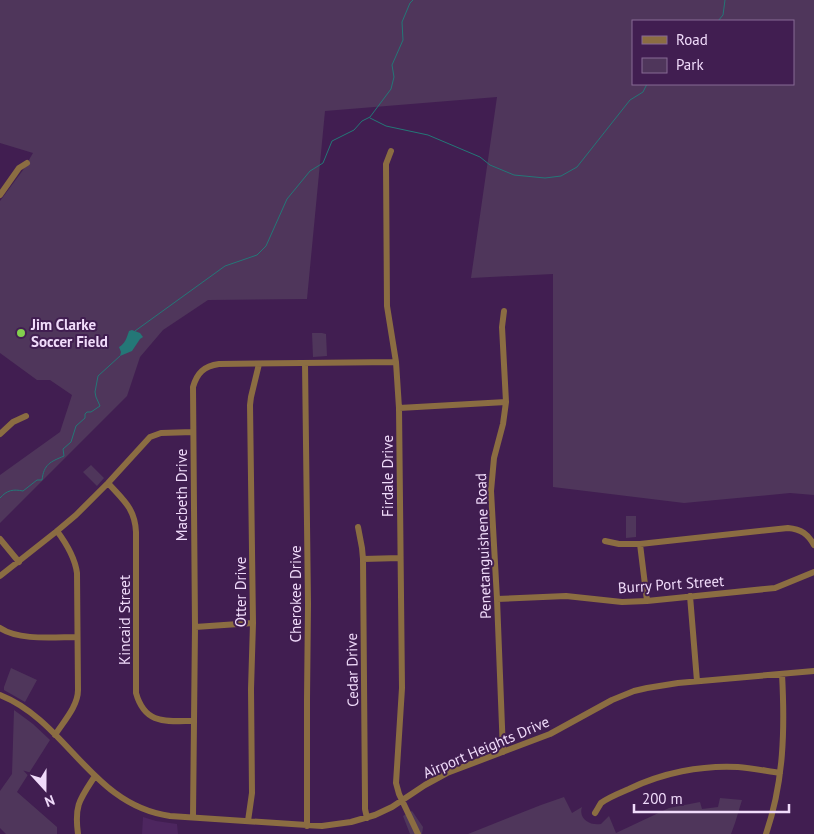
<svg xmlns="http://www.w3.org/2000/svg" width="814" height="834" viewBox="0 0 814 834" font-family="'PT Sans',sans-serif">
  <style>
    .built { fill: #4d265f }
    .green { fill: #4f365b; fill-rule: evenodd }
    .water { fill: #247777 }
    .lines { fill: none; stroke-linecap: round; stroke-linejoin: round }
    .stream { stroke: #247777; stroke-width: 1 }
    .minor { stroke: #8b6d42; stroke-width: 6 }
    .poi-dot { fill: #83d04e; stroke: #411e51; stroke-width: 2 }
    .labels { text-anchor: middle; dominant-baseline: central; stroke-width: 4; stroke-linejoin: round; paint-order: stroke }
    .poi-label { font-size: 15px; font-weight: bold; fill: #f0dbfa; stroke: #411e51; text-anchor: start }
    .street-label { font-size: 15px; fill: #f0dbfa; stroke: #411e51 }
  </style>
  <rect width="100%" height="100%" fill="#411e51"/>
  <path class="built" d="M143,817L156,821L177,824L178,834H142Z"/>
  <path class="green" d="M0,0H814V495L790,493L684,503L553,487V274L471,278L497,97L325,111L307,299L208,300L163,330L140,357L127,396L0,523V475L60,432L72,395L50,380H37L0,353V201L23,170L33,153L0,143ZM633,21H793V84H633Z
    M312,333H322L326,334L327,356L313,357Z
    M91,465L104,478L97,486L83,472Z
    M626,516H636V537L626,538Z
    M11,668L37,680L25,702L4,690V687Z
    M14,710L33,724L50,740L17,792L57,827V834H6L0,828V791L12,774Z
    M564,797L572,813L582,807C578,819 590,826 601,824L609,816L616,833L669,808L700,802L702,809L718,807L720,798L742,800L735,823L731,834H468L541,805Z
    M412,811L423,827L422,834H410L403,816Z"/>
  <path class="water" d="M132,330L140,333L143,337L140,339L132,351L120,356L121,352L119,347C125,344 127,337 129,331Z"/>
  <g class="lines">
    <path class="stream" d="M718,21L723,15L725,0
      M370,118L386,126L428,135L480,157L490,165L514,175L545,178L561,176L577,167L630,100L643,92L647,84
      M135,331L225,266L257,255L266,246L287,199L310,171L323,163L332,141L354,130L362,121L370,117L391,89L394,77L392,65L403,40L402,22L410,3L413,0
      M0,498C7,490 13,489 23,491L37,480H42C44,464 50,462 64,456L63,449L71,442L76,426L85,418V414L87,412H91L100,406L96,397L95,392L98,376L120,356"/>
    <path class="minor" d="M391,151L386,164L387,306L396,362L399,408L402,688L396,783L399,794L418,834
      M0,195L19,168L27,163
      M305,363L308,604L307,699V826
      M399,408L506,402
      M0,434L13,422L26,416
      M108,483C123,500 135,508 136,532V693C145,725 166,721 194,721
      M358,527L362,548L363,559
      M0,539L19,562
      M605,541L619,544H640L788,528C801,529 808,534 814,545
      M640,544L647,601
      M0,576L57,531L76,515L108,483L150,437L161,433L193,432
      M690,596L697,681
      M497,599L566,596L622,602L647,601L775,588L814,572
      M195,627L253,623
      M0,628C19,641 55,637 77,637
      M0,695C68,722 91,805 170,816L322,826L351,822L375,815L392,807L425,785L447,773L550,734L612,700L634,691L647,688L678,683L814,671
      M55,735C64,721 78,706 78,690L77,573C75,558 66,543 57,531
      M503,752L497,599L491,491L494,458L503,424L506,402L502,327L504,311
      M595,813C597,810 599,806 601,803C609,797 620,793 629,789C662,773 701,765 738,767C752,768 766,771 780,773
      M193,817L195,627L193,387C197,373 204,366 219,364L396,362
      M367,818L365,809V801L363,559L400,558
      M248,821L252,793L251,689L253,623L250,405L251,397L259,364
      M78,834C74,805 80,799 95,776
      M766,834C784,781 785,729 782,674"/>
  </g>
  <circle class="poi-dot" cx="21" cy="333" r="5"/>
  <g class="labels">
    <g class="poi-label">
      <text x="31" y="324">Jim Clarke<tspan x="31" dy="17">Soccer Field</tspan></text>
    </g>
    <g class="street-label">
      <text transform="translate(387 476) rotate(-90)">Firdale Drive</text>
      <text transform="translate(181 495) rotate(-90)">Macbeth Drive</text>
      <text transform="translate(483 546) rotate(-92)">Penetanguishene Road</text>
      <text transform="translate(671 584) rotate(-4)">Burry Port Street</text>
      <text transform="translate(240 592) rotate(-90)">Otter Drive</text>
      <text transform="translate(295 594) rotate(-90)">Cherokee Drive</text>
      <text transform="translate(124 620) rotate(-90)">Kincaid Street</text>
      <text transform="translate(352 670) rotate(-91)">Cedar Drive</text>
      <text transform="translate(486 747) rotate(-23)">Airport Heights Drive</text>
    </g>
  </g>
  <rect x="632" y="20" width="162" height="65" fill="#411e51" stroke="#876a95"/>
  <rect x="642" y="36" width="25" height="8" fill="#8b6d42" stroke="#876a95"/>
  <text x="676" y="45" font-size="15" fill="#f0dbfa">Road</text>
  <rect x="642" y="58" width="25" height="15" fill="#4f365b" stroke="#876a95"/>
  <text x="676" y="70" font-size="15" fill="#f0dbfa">Park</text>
  <g transform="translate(45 789) rotate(159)" stroke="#411e51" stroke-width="4" paint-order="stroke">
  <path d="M0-4L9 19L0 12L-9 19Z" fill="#f0dbfa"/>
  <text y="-8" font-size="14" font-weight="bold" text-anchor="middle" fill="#f0dbfa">N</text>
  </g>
  <path d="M634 804v8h155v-8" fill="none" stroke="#f0dbfa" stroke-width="2.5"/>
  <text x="642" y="804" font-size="15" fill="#f0dbfa" stroke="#411e51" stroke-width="4" paint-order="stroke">200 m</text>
</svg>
